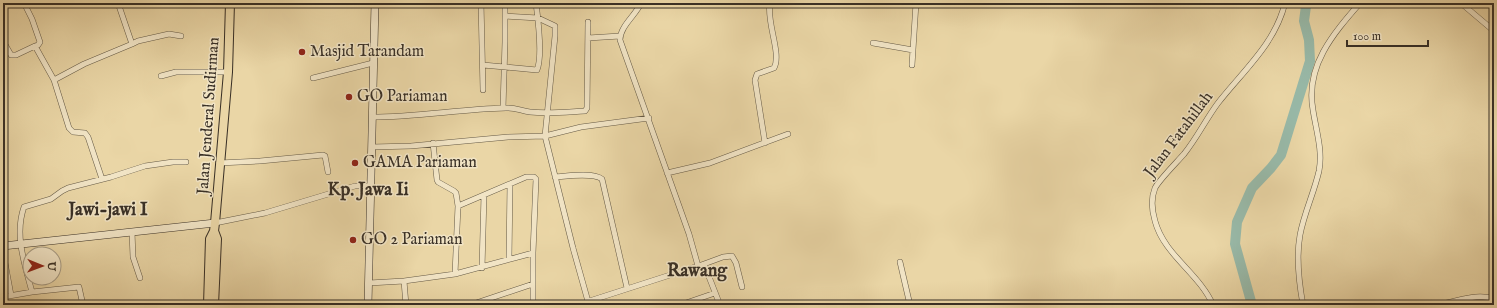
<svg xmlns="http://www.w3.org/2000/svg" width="1497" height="308" viewBox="0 0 1497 308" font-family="'IM FELL English',serif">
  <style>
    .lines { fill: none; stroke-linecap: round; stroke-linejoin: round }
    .river { stroke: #98b9a8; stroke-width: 10 }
    .street-casing { stroke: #655a46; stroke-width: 6 }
    .secondary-casing { stroke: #393026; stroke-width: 8 }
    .primary-casing { stroke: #393026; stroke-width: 10 }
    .street { stroke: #f1e4c5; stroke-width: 5 }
    .secondary { stroke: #f1e4c5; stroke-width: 7 }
    .primary { stroke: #ead6a6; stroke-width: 8 }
    .poi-dot { fill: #8f2418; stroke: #f1e4c5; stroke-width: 1.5 }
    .labels { text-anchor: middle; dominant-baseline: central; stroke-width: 3; stroke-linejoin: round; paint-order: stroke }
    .poi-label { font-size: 16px; fill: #393026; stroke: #f1e4c5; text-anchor: start }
    .street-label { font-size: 16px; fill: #393026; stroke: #f1e4c5 }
    .quarter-label { font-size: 18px; font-weight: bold; fill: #393026; stroke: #f1e4c5 }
  </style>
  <rect width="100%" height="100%" fill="#ead6a6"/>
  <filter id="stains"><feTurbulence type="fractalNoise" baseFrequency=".005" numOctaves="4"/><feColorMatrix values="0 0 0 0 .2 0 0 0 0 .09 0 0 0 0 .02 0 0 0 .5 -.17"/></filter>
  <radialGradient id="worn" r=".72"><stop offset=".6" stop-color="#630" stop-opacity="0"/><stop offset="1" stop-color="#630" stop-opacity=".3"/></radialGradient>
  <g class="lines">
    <path class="river" d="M1252,305L1235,244L1237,222L1252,188L1271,168L1281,155L1310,61L1309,40L1304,21L1306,6L1309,3"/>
    <g class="street-casing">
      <path id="street" d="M481,3L483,90
        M641,3C636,15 620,26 620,40L689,234L698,266L704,264L720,305
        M1461,3L1494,31
        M505,16L538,18L555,26V36L545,136L581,127L649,118
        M588,38L620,36
        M3,41L11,55H16L35,46L38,45L40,42L32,19L24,3
        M873,43L913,50
        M132,44L138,41L169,34L181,36
        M35,46L54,80L84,64L132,44L118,3
        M483,65L537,70C543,56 538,19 536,3
        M912,65L916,3
        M161,76L176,72H228
        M313,78L373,63
        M54,80L69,128L73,132L85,133L88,137L102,179
        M503,108L505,42V3
        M372,117C417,117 461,109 506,108C515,107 521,111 530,112C548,114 566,112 585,111L587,108L588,22
        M433,143L437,180L438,182L454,191L456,193L458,206
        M765,143L755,80L757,74L774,68C782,54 766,22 770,3
        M372,147L411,146L508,137L545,136L573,248L589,305
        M219,163L260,161L323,155L325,156L328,172
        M667,173L710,163L788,134
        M555,177C567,176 593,172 602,179L627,288
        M215,223L265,213L355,186H371
        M132,232L133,257L140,278
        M3,252L11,295
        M509,259L510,184
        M900,262L910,305
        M704,264L723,257L732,256L736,263L742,287
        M482,268L484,195
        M369,283L404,281
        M32,292C25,265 14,235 24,207L51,199L62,191L68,188L111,177L145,166L173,162H186
        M3,297L32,292L79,287L83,305
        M476,303L533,284
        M406,305L404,281L455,274
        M533,305V253L536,179L534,177H526L458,206L455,274L533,253
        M577,305L698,266
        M680,305L715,293
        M1213,305C1199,273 1164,255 1155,221C1152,211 1151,198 1155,188C1159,180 1177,162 1184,154C1197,138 1206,119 1218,103C1243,71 1275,44 1285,3
        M1303,305C1299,283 1296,257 1300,235C1304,213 1314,193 1319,171C1323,151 1316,130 1313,110C1305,66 1333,34 1360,3
        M1439,305C1456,301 1477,293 1494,299"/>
    </g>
    <g class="secondary-casing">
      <path id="secondary" d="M3,246L215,223
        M368,305L375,3"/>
    </g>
    <g class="primary-casing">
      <path id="primary" d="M208,305L210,239L214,231
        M214,305L217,239L214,231L215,223L228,72L230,3"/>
    </g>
    <use href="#street" class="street"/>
    <use href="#secondary" class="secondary"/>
    <use href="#primary" class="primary"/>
  </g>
  <g class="poi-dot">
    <circle cx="302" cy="52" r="4"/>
    <circle cx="349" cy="97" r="4"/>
    <circle cx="355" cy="163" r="4"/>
    <circle cx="353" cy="240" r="4"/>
  </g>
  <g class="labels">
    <g class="poi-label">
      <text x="310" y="52">Masjid Tarandam</text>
      <text x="357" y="97">GO Pariaman</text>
      <text x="363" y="163">GAMA Pariaman</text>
      <text x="361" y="240">GO 2 Pariaman</text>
    </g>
    <g class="street-label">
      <text transform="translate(209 116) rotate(-86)">Jalan Jenderal Sudirman</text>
      <text transform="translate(1179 135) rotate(-53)">Jalan Fatahillah</text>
    </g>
    <g class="quarter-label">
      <text x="368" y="190">Kp. Jawa Ii</text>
      <text x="108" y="210">Jawi-jawi I</text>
      <text x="697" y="271">Rawang</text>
    </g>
  </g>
  <rect width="1497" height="308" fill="none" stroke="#ead6a6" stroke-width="16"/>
  <rect x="4" y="4" width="1489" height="300" fill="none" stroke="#393026" stroke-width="2"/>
  <rect x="8" y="8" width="1481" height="292" fill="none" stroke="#393026"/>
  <g transform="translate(42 266) rotate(91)"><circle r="19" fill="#f1e4c5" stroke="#a79c85"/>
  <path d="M0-3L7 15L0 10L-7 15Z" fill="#8f2418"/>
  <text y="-6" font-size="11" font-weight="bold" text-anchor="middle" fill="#393026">U</text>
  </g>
  <path d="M1347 40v6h81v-6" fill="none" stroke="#393026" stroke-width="2"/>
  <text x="1353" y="40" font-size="12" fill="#393026" stroke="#f1e4c5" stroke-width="3" paint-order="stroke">100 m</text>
  <rect width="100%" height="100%" filter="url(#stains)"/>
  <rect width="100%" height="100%" fill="url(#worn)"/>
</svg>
